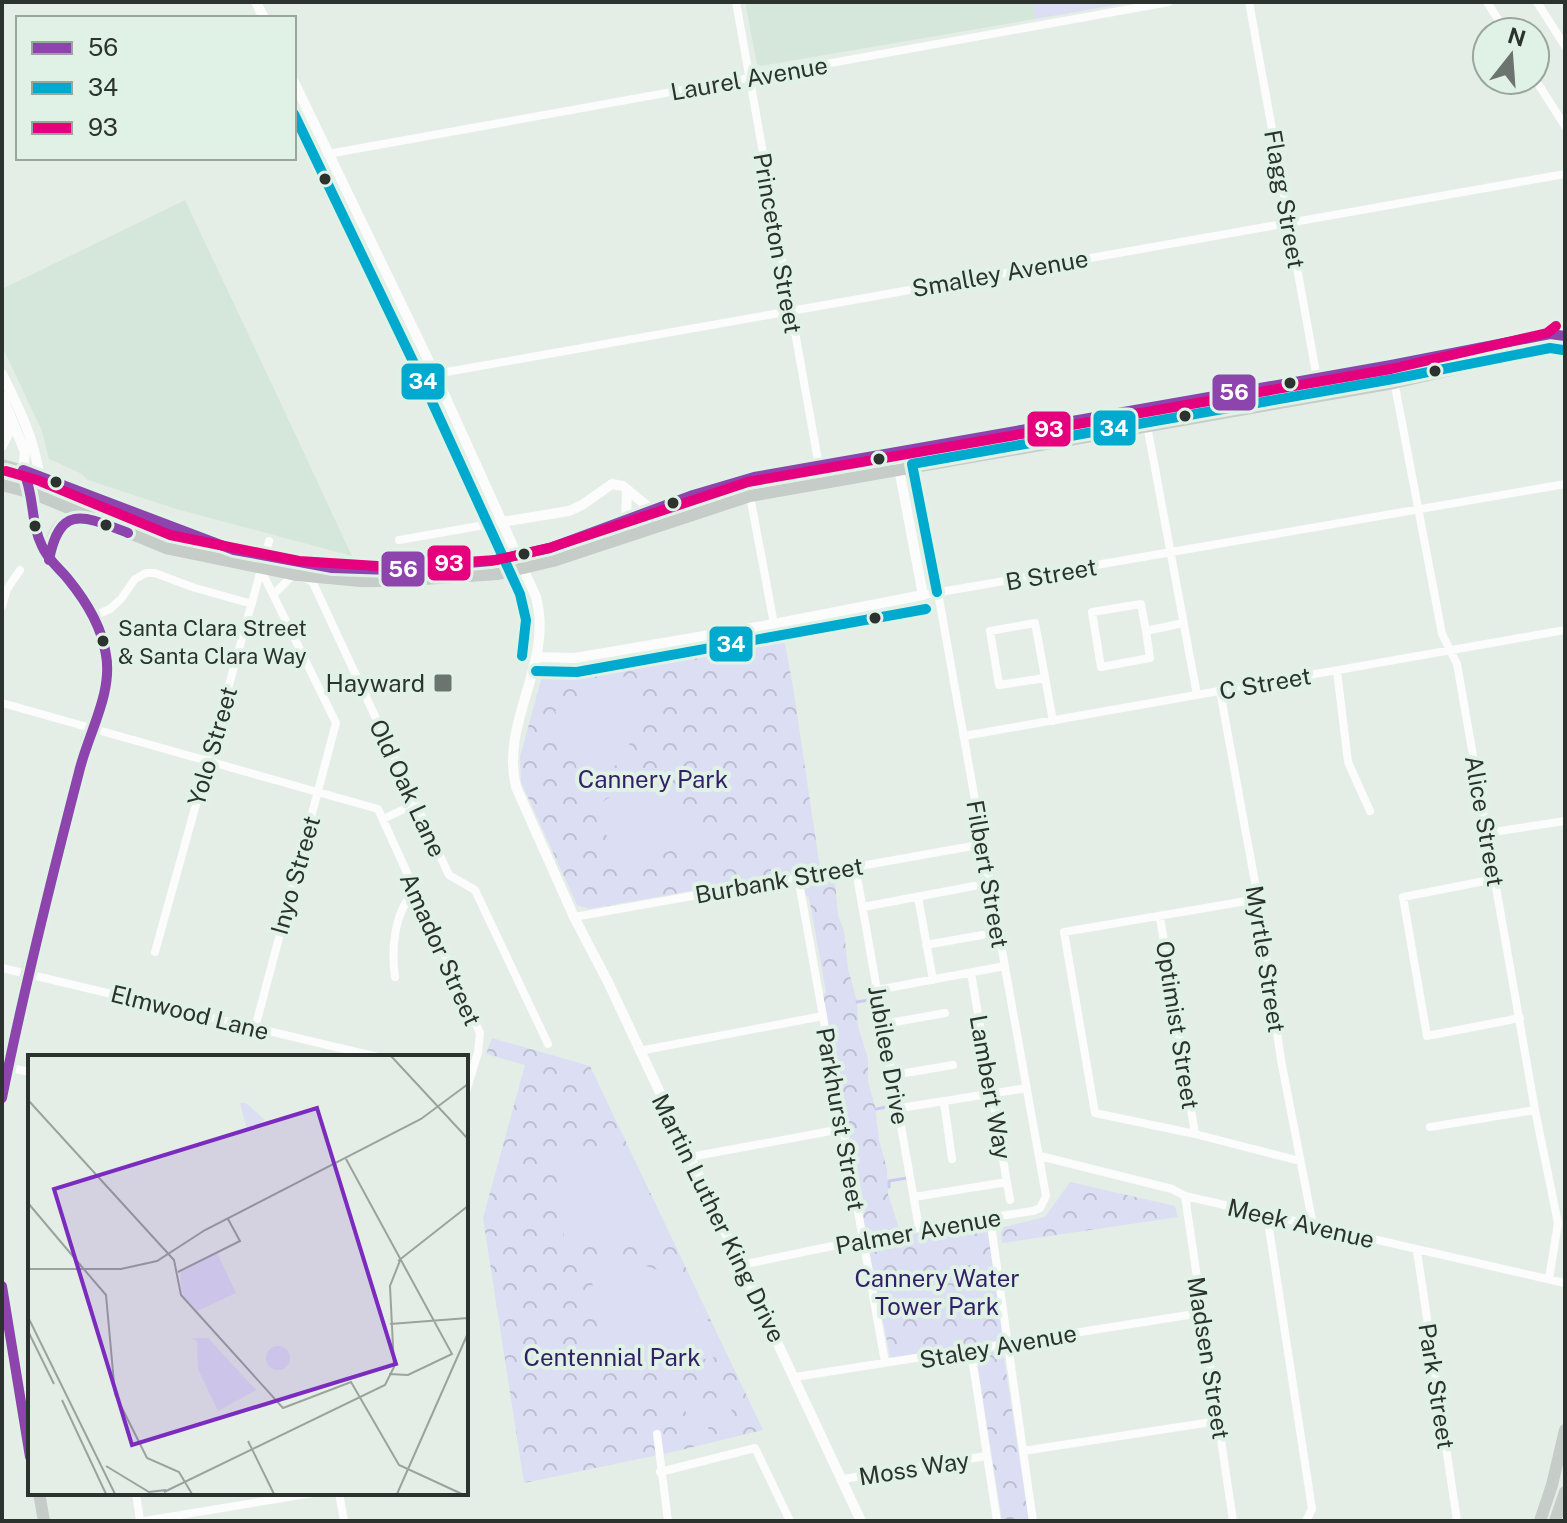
<svg xmlns="http://www.w3.org/2000/svg" width="1567" height="1523" viewBox="0 0 1567 1523" font-family="'Public Sans',sans-serif">
  <style>
    .built { fill: #d5e7da }
    .park { fill: url(#park-crowns) }
    .pitch { fill: #dcdef3 }
    .lines { fill: none; stroke-linecap: round; stroke-linejoin: round }
    .stream { stroke: #ccc8f2; stroke-width: 3 }
    .minor { stroke: #fbfcfb; stroke-width: 8 }
    .tertiary { stroke: #fbfcfb; stroke-width: 10 }
    .secondary { stroke: #c6ccc8; stroke-width: 12 }
    .bus-1-casing { stroke: #e0f2e6; stroke-width: 16 }
    .bus-2-casing { stroke: #e0f2e6; stroke-width: 16 }
    .bus-3-casing { stroke: #e0f2e6; stroke-width: 16 }
    .bus-1 { stroke: #8e44ad; stroke-width: 10 }
    .bus-2 { stroke: #00a9ce; stroke-width: 10 }
    .bus-3 { stroke: #e5007d; stroke-width: 10 }
    .bus-dot { fill: #2c332e; stroke: #e0f2e6; stroke-width: 3 }
    .poi-dot { fill: #6c746f; stroke: #e0f2e6; stroke-width: 3 }
    .labels { text-anchor: middle; dominant-baseline: central; stroke-width: 8; stroke-linejoin: round; paint-order: stroke }
    .bus-label { font-size: 22px; fill: #2c332e; stroke: #e0f2e6; text-anchor: start }
    .street-label { font-size: 24px; fill: #2c332e; stroke: #e0f2e6 }
    .poi-label { font-size: 24px; fill: #2c332e; stroke: #e0f2e6; text-anchor: end }
    .park-label { font-size: 24px; fill: #321f66; stroke: #e0f2e6 }
    .inset-road { fill: none; stroke: #9aa39d; stroke-width: 2 }
    .view { fill: #7b2cbf; fill-opacity: 0.15; stroke: #7b2cbf; stroke-width: 4 }
    .inset-edge { fill: none; stroke: #2c332e; stroke-width: 4 }
    .line-badge { stroke: #e0f2e6; stroke-width: 3 }
    .badge-label { font-size: 22px; text-anchor: middle; font-weight: bold; fill: #fff }
  </style>
  <defs>
    <pattern id="park-crowns" width="20" height="18" patternUnits="userSpaceOnUse" patternTransform="scale(2)"><rect width="20" height="18" fill="#dcdef3"/><path d="M2 6a3 3 0 1 1 6 0M12 15a3 3 0 1 1 6 0" fill="none" stroke="#bdbfd1"/></pattern>
  </defs>
  <rect width="100%" height="100%" fill="#e4eee7"/>
  <path class="built" d="M745,2H1033L1035,19L760,66L757,64Z
    M185,200L276,393L352,556L176,509L88,480L80,473L49,459L42,431L2,346V289Z"/>
  <path class="park" d="M781,623L793,687L820,868L589,909L577,905L521,782L520,757L544,669L564,673L588,670L745,648Z
    M827,876L835,882L838,915L844,931L848,969L857,1001L858,1026L868,1059V1082L875,1106L879,1140L887,1169L888,1194L899,1228L874,1232L865,1226L863,1215L865,1211L854,1151L851,1148L834,1037L830,1035L823,996L826,992L809,897L805,895L804,886L810,879Z
    M492,1038L590,1066L763,1430L677,1451L524,1483L483,1218L525,1065L486,1054Z
    M1070,1182L1175,1206L1178,1217L1002,1243L1001,1233L1004,1227L1045,1217Z
    M976,1222L984,1223L987,1228L1004,1334L1002,1339L996,1343L898,1359L890,1357L869,1250L871,1243L876,1240Z
    M995,1351L1001,1353L1004,1358L1029,1521H1002L977,1362L983,1353Z"/>
  <path class="pitch" d="M1033,2H1133L1035,19Z
    M630,674L643,696L642,720L619,763L584,787L555,711Z
    M661,788L679,801L699,840L622,869L594,808L614,794Z
    M561,1143L605,1149L641,1176L668,1235L564,1242Z
    M614,1259C628,1262 644,1264 657,1270C691,1284 712,1323 723,1356L606,1374L589,1261Z
    M728,1395L736,1430L718,1434L710,1399Z
    M702,1400L710,1436L692,1440L684,1404Z"/>
  <g class="lines">
    <path class="stream" d="M857,1002L875,999
      M876,1109L893,1106
      M889,1187V1181L907,1178"/>
    <path class="minor" d="M736,2L822,483
      M1249,2L1320,395
      M1487,2L1506,32
      M1537,2L1565,46
      M1535,79L1565,126
      M328,154L1169,2
      M1391,365L1442,634L1457,664L1535,1110L1558,1223L1549,1279
      M435,374L1565,174
      M1144,409L1197,695
      M750,496L774,624
      M399,540L502,522
      M274,594L292,576L308,579L313,583L449,875L475,890L548,1044
      M923,595L1565,484
      M2,606L7,589L20,570
      M94,616L110,609L121,599L135,579L146,573H155L192,587L252,604
      M1146,631L1150,658L1101,667L1092,612L1141,604L1146,631L1183,623
      M1337,671L1348,762L1370,811
      M1045,678L999,685L990,631L1035,623L1051,710L1053,721
      M1220,691L1258,899L1281,1060L1313,1225
      M2,703L378,809L480,1033L478,1052L466,1092
      M964,736L1565,630
      M383,819L415,804
      M1487,833L1565,821
      M798,877L885,1362
      M1495,879L1403,897L1427,1036L1520,1018
      M858,882L919,1228
      M918,897L933,980
      M1258,899L1064,932L1095,1113L1195,1134L1300,1161
      M863,907L974,886
      M574,917L984,844
      M1160,917L1195,1134
      M926,945L982,935
      M155,952L269,541
      M2,968L378,1057
      M971,973L1010,1200
      M395,977C391,950 394,911 415,891
      M877,990L1005,966
      M884,1024L945,1013
      M255,1028L336,723L261,570
      M639,1051L823,1016
      M2,1066L30,1072
      M893,1075L953,1065
      M944,1103L952,1159
      M900,1108L1027,1088
      M1430,1127L1535,1110
      M1040,1156L1172,1189L1185,1196L1565,1283
      M690,1157L842,1129
      M1185,1196L1233,1521
      M914,1197L1007,1182
      M1267,1215L1312,1509L1306,1521
      M990,1218L1033,1521
      M1417,1251L1457,1521
      M741,1265L919,1228L1033,1211L1040,1208L1046,1196L938,593
      M971,1351L997,1521
      M795,1377L1201,1313
      M657,1434L668,1521
      M1023,1451L1218,1421
      M660,1472L755,1448L790,1521
      M843,1479L986,1456
      M136,1493L140,1521
      M339,1493L344,1521
      M144,1521L313,1493"/>
    <path class="tertiary" d="M256,2L264,18
      M294,82L435,374L536,597C554,663 500,721 516,787L574,917L608,982L861,1521
      M2,374C18,406 34,438 39,474
      M2,396L25,452L23,470
      M2,446L8,434L3,413
      M626,520L627,490
      M502,522L569,511L582,505L612,484L623,486L652,510
      M536,657L575,658L774,624L923,595L896,453"/>
    <path class="secondary" d="M2,465C82,486 156,527 235,550C334,579 449,575 547,548C579,540 609,526 639,515C677,501 715,489 754,477L1391,365L1550,334L1565,336
      M2,485L32,493L166,548L297,575L360,581H393L498,574L553,561L750,496L1394,383L1554,346L1565,336
      M49,560C52,535 55,517 85,518
      M2,1098L27,973L87,739C120,677 113,638 72,584C63,573 51,564 44,551C30,527 29,500 39,474
      M2,1286L30,1457
      M39,1493L44,1521
      M1540,1521L1552,1485L1565,1430
      M1555,1521L1565,1492"/>
    <g class="bus-1-casing">
      <path id="bus-1" d="M23,470L234,550L332,568L391,570L491,561L550,548L693,495L754,477L1391,365L1550,334L1565,336
        M49,560C60,503 84,516 128,533
        M2,1098C24,988 51,880 79,772C88,734 113,693 106,655C102,627 86,601 68,579C59,568 48,560 42,546C30,522 35,496 23,470
        M2,1286L30,1457"/>
    </g>
    <g class="bus-2-casing">
      <path id="bus-2" d="M294,114L422,380L520,594L526,620L522,656
        M937,592L912,464L1393,379L1550,348L1563,350
        M536,671L577,672L926,609"/>
    </g>
    <g class="bus-3-casing">
      <path id="bus-3" d="M6,471L37,480L170,535L299,561L393,567L496,560L549,548L748,482L1391,369L1547,333L1556,326"/>
    </g>
    <use href="#bus-1" class="bus-1"/>
    <use href="#bus-2" class="bus-2"/>
    <use href="#bus-3" class="bus-3"/>
  </g>
  <g class="bus-dot">
    <circle cx="325" cy="179" r="7"/>
    <circle cx="1435" cy="371" r="7"/>
    <circle cx="1290" cy="383" r="7"/>
    <circle cx="1185" cy="416" r="7"/>
    <circle cx="879" cy="459" r="7"/>
    <circle cx="56" cy="482" r="7"/>
    <circle cx="673" cy="503" r="7"/>
    <circle cx="106" cy="525" r="7"/>
    <circle cx="35" cy="526" r="7"/>
    <circle cx="524" cy="554" r="7"/>
    <circle cx="875" cy="618" r="7"/>
    <circle cx="103" cy="641" r="7"/>
  </g>
  <rect class="poi-dot" x="433" y="673" width="20" height="20" rx="4"/>
  <g class="labels">
    <g class="bus-label">
      <text x="118" y="628">Santa Clara Street<tspan x="118" dy="28">&amp; Santa Clara Way</tspan></text>
    </g>
    <g class="street-label">
      <text transform="translate(749 78) rotate(-10)">Laurel Avenue</text>
      <text transform="translate(1285 199) rotate(80)">Flagg Street</text>
      <text transform="translate(778 243) rotate(80)">Princeton Street</text>
      <text transform="translate(1000 273) rotate(-10)">Smalley Avenue</text>
      <text transform="translate(1051 574) rotate(-10)">B Street</text>
      <text transform="translate(1265 683) rotate(-10)">C Street</text>
      <text transform="translate(212 746) rotate(-74)">Yolo Street</text>
      <text transform="translate(408 788) rotate(65)">Old Oak Lane</text>
      <text transform="translate(1485 821) rotate(80)">Alice Street</text>
      <text transform="translate(988 874) rotate(80)">Filbert Street</text>
      <text transform="translate(295 875) rotate(-74)">Inyo Street</text>
      <text transform="translate(779 880) rotate(-10)">Burbank Street</text>
      <text transform="translate(441 949) rotate(66)">Amador Street</text>
      <text transform="translate(1266 959) rotate(81)">Myrtle Street</text>
      <text transform="translate(190 1012) rotate(14)">Elmwood Lane</text>
      <text transform="translate(1178 1025) rotate(81)">Optimist Street</text>
      <text transform="translate(889 1055) rotate(80)">Jubilee Drive</text>
      <text transform="translate(991 1087) rotate(80)">Lambert Way</text>
      <text transform="translate(841 1119) rotate(80)">Parkhurst Street</text>
      <text transform="translate(719 1218) rotate(64)">Martin Luther King Drive</text>
      <text transform="translate(1301 1223) rotate(13)">Meek Avenue</text>
      <text transform="translate(918 1231) rotate(-10)">Palmer Avenue</text>
      <text transform="translate(998 1346) rotate(-10)">Staley Avenue</text>
      <text transform="translate(1209 1358) rotate(81)">Madsen Street</text>
      <text transform="translate(1437 1386) rotate(81)">Park Street</text>
      <text transform="translate(914 1468) rotate(-9)">Moss Way</text>
    </g>
    <g class="poi-label">
      <text x="425" y="683">Hayward</text>
    </g>
    <g class="park-label">
      <text x="653" y="779">Cannery Park</text>
      <text x="937" y="1278">Cannery Water<tspan x="937" dy="28">Tower Park</tspan></text>
      <text x="612" y="1357">Centennial Park</text>
    </g>
  </g>
  <g transform="translate(28 1055)">
    <rect width="440" height="440" fill="#e4eee7"/>
    <path d="M189,198L208,238L169,256L154,239L152,218ZM162,283H180L228,335L190,356L170,314L169,286ZM238 303a12 12 0 1 1 24 0a12 12 0 1 1-24 0Z" fill="#dcdef3"/>
    <path d="M212,48H218L237,65L219,74ZM202,314L217,325L198,334L190,316Z" fill="#dcdef3"/>
    <path class="inset-road" d="M363,1L440,84M0,45L146,205L153,240L255,353L323,327L371,410L434,439M318,104L424,299L380,320L361,319M0,148L54,212M370,206L440,151M54,212L78,240L87,339L119,403L151,417L164,439M0,214H93L129,206L177,175L393,64L440,29M150,217L212,186L200,164M0,262L87,439M362,269L440,263M0,276L26,329M34,345L78,439M220,386L246,439M78,411L121,437L138,435M136,437L357,330L366,312L362,231L373,203M369,439L440,278"/>
    <path class="view" d="M289,53L368,309L104,390L26,134Z"/>
    <rect width="440" height="440" class="inset-edge"/>
  </g>
  <g class="line-badge">
    <rect x="400" y="362" width="46" height="39" rx="8" fill="#00a9ce"/>
    <rect x="1211" y="373" width="46" height="39" rx="8" fill="#8e44ad"/>
    <rect x="1092" y="409" width="45" height="38" rx="8" fill="#00a9ce"/>
    <rect x="1026" y="410" width="46" height="38" rx="8" fill="#e5007d"/>
    <rect x="426" y="544" width="46" height="38" rx="8" fill="#e5007d"/>
    <rect x="380" y="550" width="46" height="38" rx="8" fill="#8e44ad"/>
    <rect x="708" y="625" width="46" height="38" rx="8" fill="#00a9ce"/>
  </g>
  <g class="badge-label">
    <text x="423" y="389">34</text>
    <text x="1234" y="400">56</text>
    <text x="1114" y="436">34</text>
    <text x="1049" y="437">93</text>
    <text x="449" y="571">93</text>
    <text x="403" y="577">56</text>
    <text x="731" y="652">34</text>
  </g>
  <rect width="1567" height="1523" fill="none" stroke="#2c332e" stroke-width="8"/>
  <rect x="16" y="16" width="280" height="144" fill="#e0f2e6" stroke="#98a69c" stroke-width="2"/>
  <rect x="32" y="42" width="40" height="12" fill="#8e44ad" stroke="#98a69c" stroke-width="2"/>
  <text x="88" y="56" font-size="24" fill="#2c332e">56</text>
  <rect x="32" y="82" width="40" height="12" fill="#00a9ce" stroke="#98a69c" stroke-width="2"/>
  <text x="88" y="96" font-size="24" fill="#2c332e">34</text>
  <rect x="32" y="122" width="40" height="12" fill="#e5007d" stroke="#98a69c" stroke-width="2"/>
  <text x="88" y="136" font-size="24" fill="#2c332e">93</text>
  <g transform="translate(1511 56) rotate(17)"><circle r="38" fill="#e0f2e6" stroke="#98a69c" stroke-width="2"/>
  <path d="M0-6L14 30L0 20L-14 30Z" fill="#6c746f"/>
  <text y="-12" font-size="22" font-weight="bold" text-anchor="middle" fill="#2c332e">N</text>
  </g>
</svg>
